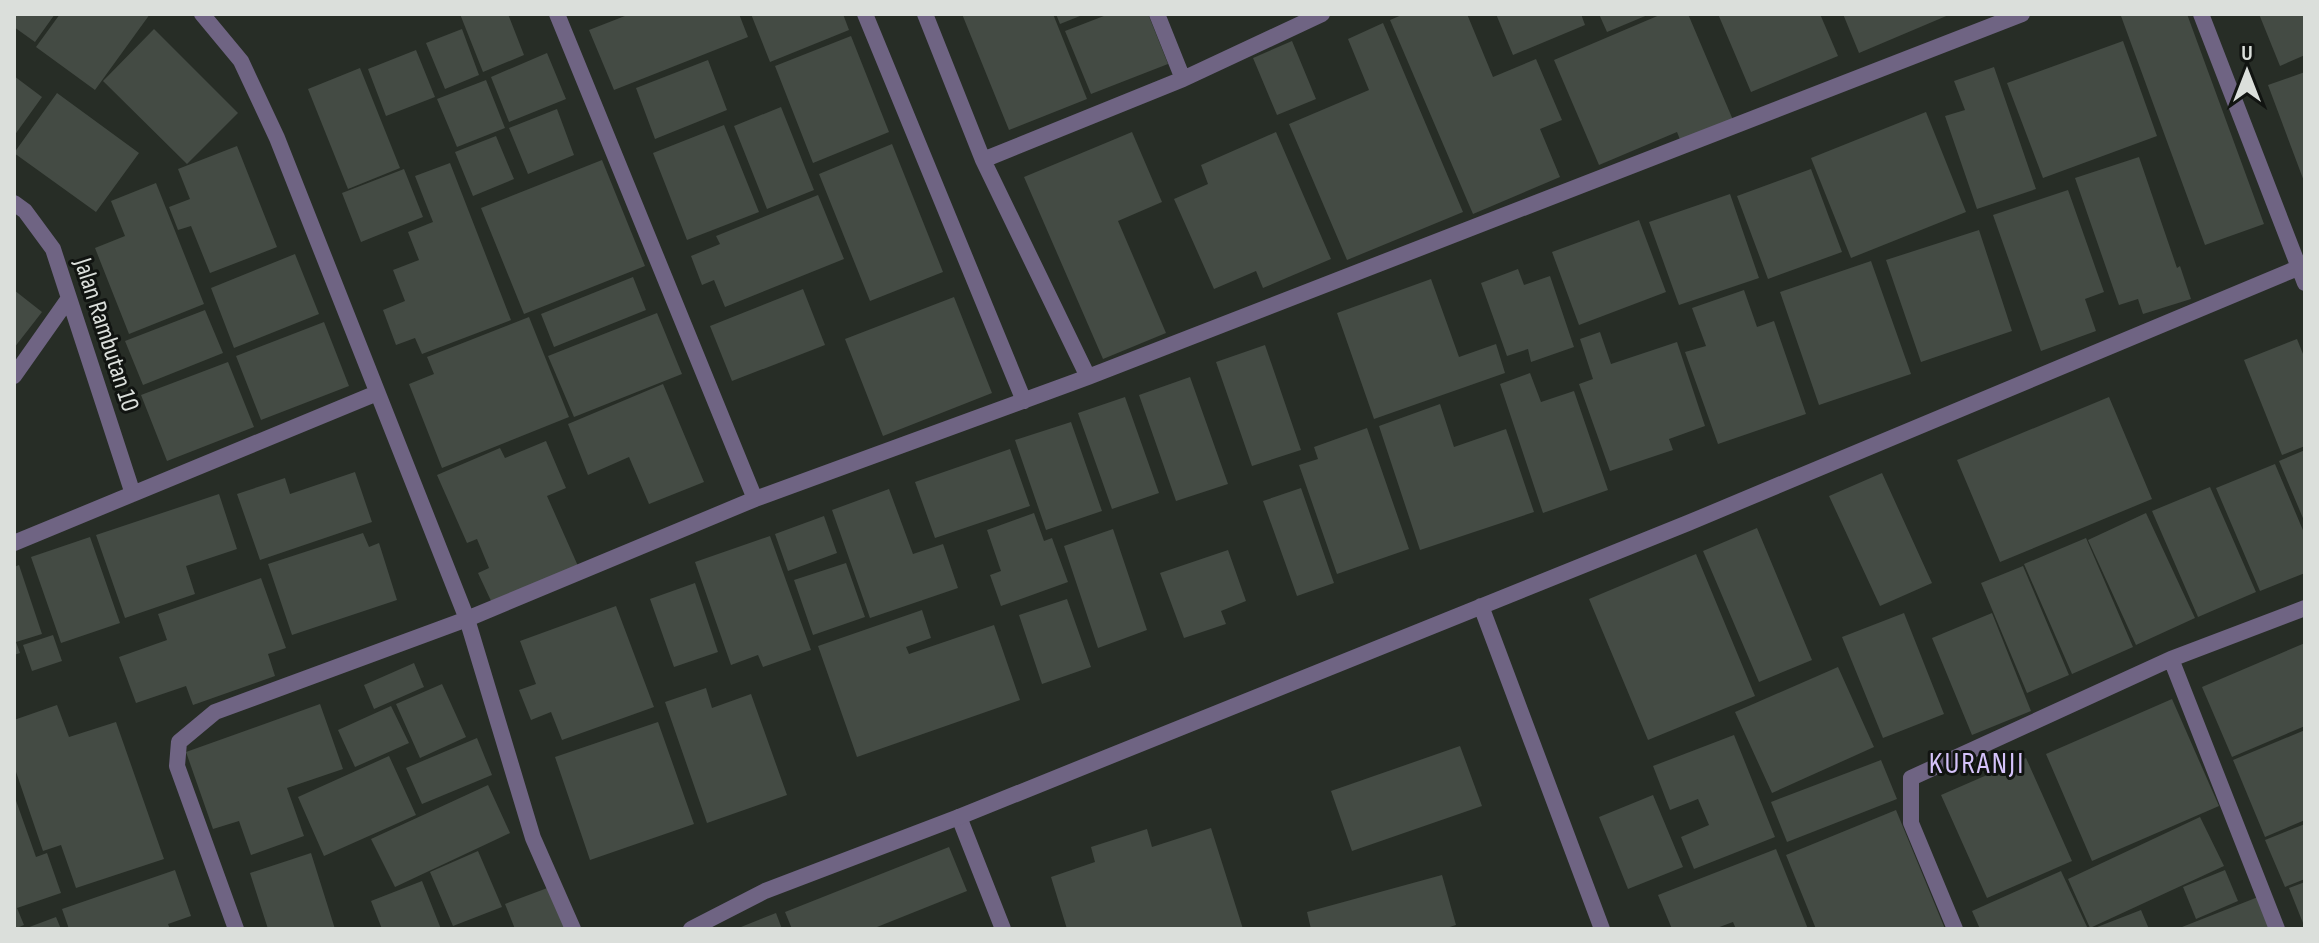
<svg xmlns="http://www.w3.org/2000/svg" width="2319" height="943" viewBox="0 0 2319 943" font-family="'Sofia Sans Condensed',sans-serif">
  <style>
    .building { fill: #444b44 }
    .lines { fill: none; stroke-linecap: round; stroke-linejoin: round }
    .lane { stroke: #6f6483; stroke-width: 16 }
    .street { stroke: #6f6483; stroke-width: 16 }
    .labels { text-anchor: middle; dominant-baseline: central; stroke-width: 6; stroke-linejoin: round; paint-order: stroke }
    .street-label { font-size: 26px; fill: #dbdfdb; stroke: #111411 }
    .quarter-label { font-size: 30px; letter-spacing: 2px; fill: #d6c3fb; stroke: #111411 }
  </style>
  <rect width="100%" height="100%" fill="#272d26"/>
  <path class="building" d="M14,14H55L35,42L14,27Z
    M60,14H150L95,90L36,47Z
    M460,14H508L524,55L483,72Z
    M630,14H739L748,37L614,90L589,30Z
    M751,14H843L849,30L770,62Z
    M962,14H1053L1087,99L1009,130Z
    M1056,14H1085L1060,24Z
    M1109,14H1148L1168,64L1091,94L1065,31Z
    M1404,14H1467L1493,77L1536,59L1562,120L1540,129L1560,177L1473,214L1390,20Z
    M1496,14H1581L1585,25L1513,55Z
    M1599,14H1650L1607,32Z
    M1662,14H1688L1733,120L1681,142L1677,132L1599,165L1554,60Z
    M1718,14H1820L1838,56L1751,92Z
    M1843,14H1951L1859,53Z
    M2125,14H2187L2264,224L2205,245L2121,16Z
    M2259,14H2305V55L2280,66Z
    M1383,23L1463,212L1347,260L1289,124L1369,90L1348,39Z
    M154,29L238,113L187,164L103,81Z
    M462,29L479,75L445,89L426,43Z
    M851,36L889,132L813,163L775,66Z
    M1292,41L1316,99L1277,115L1253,58Z
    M2123,41L2157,136L2043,178L2007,83Z
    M416,50L435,97L386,116L368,69Z
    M547,53L566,99L509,122L491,77Z
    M708,60L727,110L655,139L636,88Z
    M1994,67L2036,189L1977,209L1945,116L1965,110L1954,81Z
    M360,68L400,168L348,189L308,89Z
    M2305,72V184L2268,85Z
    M14,76L42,97L14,136Z
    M486,80L505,128L457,147L437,99Z
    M57,93L139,153L96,212L14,153Z
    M781,107L814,190L767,209L734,126Z
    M557,109L574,155L528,174L509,128Z
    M1926,112L1966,212L1851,258L1811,158Z
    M724,125L759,212L687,240L653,153Z
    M1132,132L1162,202L1118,221L1166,333L1103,359L1024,177Z
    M1276,132L1331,259L1263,288L1256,271L1214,289L1174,199L1208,184L1201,165Z
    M496,136L514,179L473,196L455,152Z
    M892,144L943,272L870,301L819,174Z
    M237,146L277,247L210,273L191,226L178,230L169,207L190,199L178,169Z
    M2139,157L2177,268L2180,266L2191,299L2143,314L2138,299L2119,305L2075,178Z
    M602,160L645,266L524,314L481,208Z
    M450,163L511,320L422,354L415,338L396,345L383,310L405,301L393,270L419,260L408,232L433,222L415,176Z
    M404,169L423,217L361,242L342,193Z
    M1811,169L1842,252L1768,279L1737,196Z
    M156,183L204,304L129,334L95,248L125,236L111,201Z
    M2068,190L2104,292L2085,299L2096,331L2041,351L1993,215Z
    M1730,194L1759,278L1679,305L1649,222Z
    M818,195L844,259L725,307L714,280L702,285L691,256L720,244L716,236Z
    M1639,220L1666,292L1579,325L1552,252Z
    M1979,230L2012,331L1921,362L1886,260Z
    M295,254L319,314L234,348L211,288Z
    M1871,261L1911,374L1819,405L1780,292Z
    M1518,269L1524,285L1550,276L1574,347L1531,362L1528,349L1507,356L1481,283Z
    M633,277L646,310L554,347L541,314Z
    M1431,279L1459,357L1496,344L1505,373L1374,419L1337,313Z
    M803,289L825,345L732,381L710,326Z
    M14,290L42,312L14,348Z
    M1744,290L1757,327L1774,321L1806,414L1718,444L1685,352L1706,346L1692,308Z
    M954,297L992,393L883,436L845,339Z
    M205,310L223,353L143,385L125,341Z
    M657,313L682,374L574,417L548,356Z
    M529,317L569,417L442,468L409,384L434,374L427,357Z
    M324,322L349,386L261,420L236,356Z
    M1600,332L1611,364L1677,342L1705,426L1669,439L1673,450L1610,471L1579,384L1593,379L1580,339Z
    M2297,339L2305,359V446L2282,455L2244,360Z
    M1265,345L1301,450L1252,466L1216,362Z
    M228,362L254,427L167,461L141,395Z
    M1530,373L1541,402L1574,391L1608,490L1543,513L1500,384Z
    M1190,377L1228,484L1176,501L1139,395Z
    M663,384L704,482L649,504L629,457L588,475L568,424Z
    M1125,397L1159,493L1112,509L1078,413Z
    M2109,397L2152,499L2000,562L1957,460Z
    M1440,404L1454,447L1506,429L1534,512L1420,550L1379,426Z
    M1071,422L1102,511L1046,530L1015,440Z
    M1367,428L1409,549L1337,574L1299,465L1318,459L1314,447Z
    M546,441L566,488L547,496L578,566L492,603L478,573L489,568L477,539L467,543L437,475L500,448L505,458Z
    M1010,449L1030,506L935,538L915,482Z
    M2305,450V523L2279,461Z
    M2275,464L2305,535V573L2260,591L2216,488Z
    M355,472L372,522L260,560L237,494L285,478L290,494Z
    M1882,473L1932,583L1880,606L1829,496Z
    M2210,487L2256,592L2198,617L2152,511Z
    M1301,488L1334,583L1297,596L1263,501Z
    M889,489L913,554L943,544L958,588L870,618L832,510Z
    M219,494L237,549L186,566L195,594L125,618L96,535Z
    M1034,513L1044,541L1052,538L1068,582L1001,606L990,575L1001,571L987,530Z
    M2146,513L2195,618L2136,645L2088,540Z
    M824,516L837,553L788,571L775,534Z
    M1757,528L1812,660L1759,682L1703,551Z
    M1113,529L1147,630L1098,648L1064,546Z
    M363,533L369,547L379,543L397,600L292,635L268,564Z
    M770,536L811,650L763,667L758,655L731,665L695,562Z
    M90,537L120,623L61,643L31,557Z
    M2086,538L2133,647L2072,674L2024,564Z
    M1228,550L1246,601L1221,611L1226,624L1184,638L1160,573Z
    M1696,554L1755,696L1648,740L1589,599Z
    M846,563L865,617L813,635L794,580Z
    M19,565L42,634L16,642L20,653L14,655V567Z
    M2023,566L2069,675L2027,693L1981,583Z
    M261,578L286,648L268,654L275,676L193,705L186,686L136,703L119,657L167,640L158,614Z
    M695,583L718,652L674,667L650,599Z
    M1067,599L1091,667L1042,684L1019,615Z
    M616,606L654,707L562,740L551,712L531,720L519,690L536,684L520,641Z
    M922,610L931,638L906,647L909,654L994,625L1020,700L857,757L818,646Z
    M1904,613L1944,714L1883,738L1842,637Z
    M1992,613L2031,711L1972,735L1932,638Z
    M53,635L62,661L32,671L23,645Z
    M2305,643V726L2232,757L2202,687Z
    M414,663L424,687L374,709L364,685Z
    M1838,667L1874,747L1772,793L1735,712Z
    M442,684L466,737L420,758L396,704Z
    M706,688L712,708L751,694L787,795L707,823L665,702Z
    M2172,699L2219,806L2092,861L2046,754Z
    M320,704L343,769L287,788L304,836L251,855L239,821L213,829L186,752Z
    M57,705L69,737L116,722L164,859L76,888L61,845L43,851L14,766V720Z
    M391,706L409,743L355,767L338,730Z
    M658,722L694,824L590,860L555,757Z
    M2305,730V820L2265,837L2233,760Z
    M1734,735L1775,837L1694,869L1681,837L1709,825L1698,799L1670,810L1653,766Z
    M477,738L492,775L422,804L406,768Z
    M1460,746L1482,806L1352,851L1331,791Z
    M389,756L416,815L324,856L298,797Z
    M2026,758L2072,861L1987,898L1941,795Z
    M1881,760L1897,799L1787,842L1771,802Z
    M488,785L510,833L395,887L371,839Z
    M14,795L36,857L47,853L61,893L17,908L24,925L14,929Z
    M1653,795L1683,867L1628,889L1599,817Z
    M1896,810L1945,929H1816L1786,855Z
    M2200,817L2224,866L2090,928L2068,879Z
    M2305,824V879L2285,887L2265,840Z
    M1211,828L1243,929H1067L1051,877L1095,862L1091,847L1147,829L1152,847Z
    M949,847L967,891L872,929H792L785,912Z
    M1776,849L1808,929H1736L1733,922L1714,929H1672L1658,895Z
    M478,851L502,907L453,926L430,872Z
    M311,853L335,929H268L250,873Z
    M175,870L191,916L168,924L170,929H69L62,909Z
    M2225,870L2238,901L2196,919L2183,887Z
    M2061,871L2088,929H1980L1972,911Z
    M1442,875L1456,925L1443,929H1311L1307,912Z
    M422,881L441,929H382L371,901Z
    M2305,882V928L2289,888Z
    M550,887L568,929H515L505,904Z
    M2258,897L2271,929H2177Z
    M2141,910L2149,929H2092Z
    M776,913L782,929H736Z
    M56,917L61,929H24Z"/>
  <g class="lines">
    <path class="lane" d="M959,817L1003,929"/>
    <path class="street" d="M202,14L241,61L277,138L467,619L533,838L573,929
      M557,14L755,499
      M865,14L1024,401
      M925,14L983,160L1088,377
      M1157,14L1183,79
      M2201,14L2305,283
      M983,160L1183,79L1322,14
      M14,203L25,211L53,249L133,494
      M14,376L69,298
      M14,543L377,393
      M1481,606L1602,929
      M2171,659L2277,929
      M236,929L177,766L179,742L215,712L467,619L755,499L1088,377L2022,14
      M691,929L765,891L959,817L1688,523L2305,265
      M1955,929L1911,823V778L2171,659L2305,608"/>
  </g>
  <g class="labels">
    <g class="street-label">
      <text transform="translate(106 335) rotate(72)">Jalan Rambutan 10</text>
    </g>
    <g class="quarter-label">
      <text x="1977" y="764">KURANJI</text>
    </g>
  </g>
  <rect width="2319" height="943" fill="none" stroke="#dbdfdb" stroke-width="32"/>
  <g transform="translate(2247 72)" stroke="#111411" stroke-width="6" paint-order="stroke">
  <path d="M0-6L14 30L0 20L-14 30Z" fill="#dbdfdb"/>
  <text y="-12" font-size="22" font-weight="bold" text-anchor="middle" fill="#dbdfdb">U</text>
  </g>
</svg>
